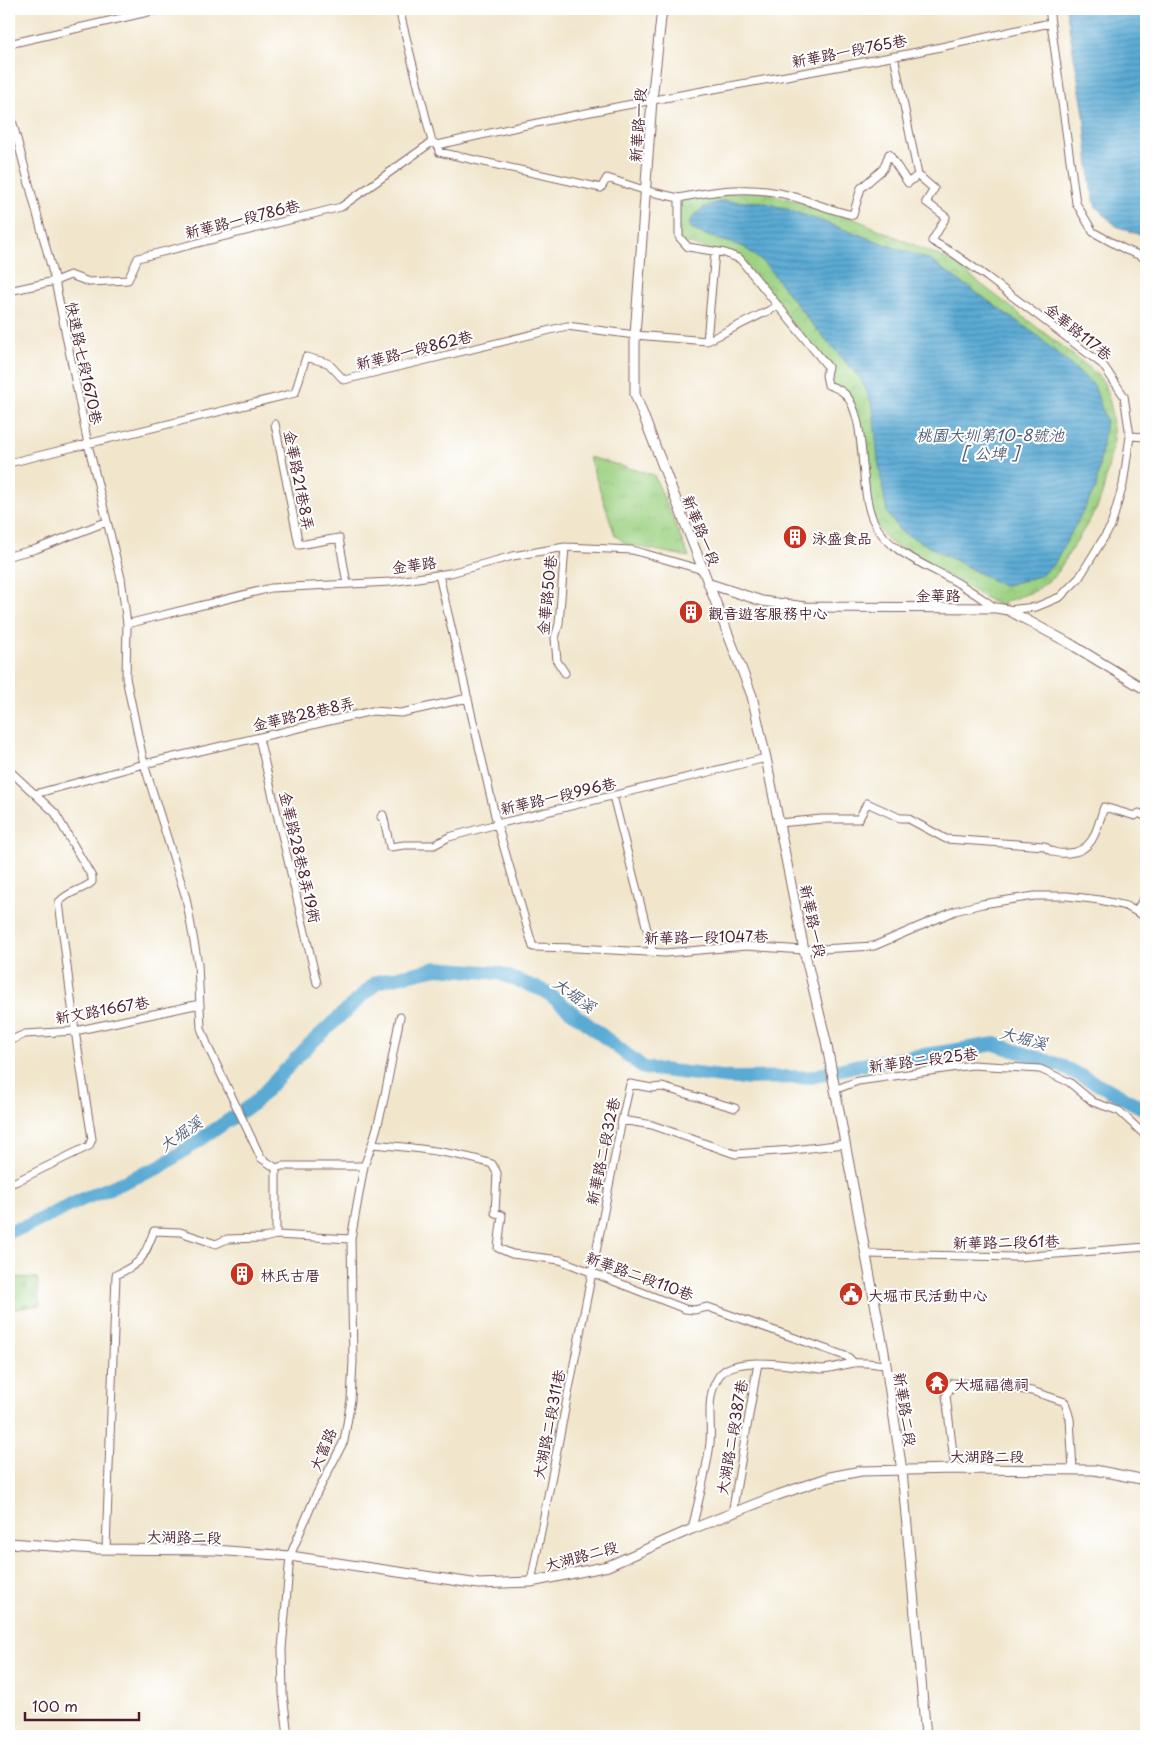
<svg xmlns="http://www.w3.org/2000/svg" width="1155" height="1745" viewBox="0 0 1155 1745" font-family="'Playpen Sans','LXGW WenKai TC',sans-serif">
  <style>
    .grass { fill: url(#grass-tufts); stroke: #747857 }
    .cemetery { fill: url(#cemetery-stones); stroke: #747857 }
    .park { fill: url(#park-crowns); stroke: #747857 }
    .water { fill: url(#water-rules); stroke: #526480 }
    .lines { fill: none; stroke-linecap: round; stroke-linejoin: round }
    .river { stroke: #5aaad4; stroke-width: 14 }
    .minor-casing { stroke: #846563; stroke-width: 9 }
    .tertiary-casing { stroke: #846563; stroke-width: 11 }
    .minor { stroke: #fff; stroke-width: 7 }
    .tertiary { stroke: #fff; stroke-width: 9 }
    .labels { text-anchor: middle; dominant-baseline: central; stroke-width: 4; stroke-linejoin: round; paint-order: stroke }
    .street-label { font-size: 15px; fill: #4a1f2b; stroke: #fff }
    .poi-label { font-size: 15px; fill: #4a1f2b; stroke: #fff; text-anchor: start }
    .water-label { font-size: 16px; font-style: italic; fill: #515e77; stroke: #fff }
  </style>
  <defs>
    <pattern id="grass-tufts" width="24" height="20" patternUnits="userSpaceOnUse" patternTransform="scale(1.25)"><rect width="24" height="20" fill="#9dd283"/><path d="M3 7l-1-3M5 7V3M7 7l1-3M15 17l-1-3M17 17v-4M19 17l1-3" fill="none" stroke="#89b471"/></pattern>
    <pattern id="cemetery-stones" width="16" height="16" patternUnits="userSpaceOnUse" patternTransform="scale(1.25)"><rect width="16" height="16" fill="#9dd283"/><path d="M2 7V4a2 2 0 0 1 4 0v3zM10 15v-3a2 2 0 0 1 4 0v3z" fill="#89b471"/></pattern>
    <pattern id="park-crowns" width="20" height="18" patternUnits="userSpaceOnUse" patternTransform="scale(1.25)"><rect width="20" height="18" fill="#9dd283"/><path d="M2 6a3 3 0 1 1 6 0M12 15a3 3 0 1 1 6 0" fill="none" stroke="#89b471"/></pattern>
    <pattern id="water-rules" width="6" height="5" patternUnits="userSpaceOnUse" patternTransform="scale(1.25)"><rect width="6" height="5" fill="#5aaad4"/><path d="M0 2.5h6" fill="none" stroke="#4c8aac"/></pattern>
  </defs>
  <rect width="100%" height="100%" fill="#fff"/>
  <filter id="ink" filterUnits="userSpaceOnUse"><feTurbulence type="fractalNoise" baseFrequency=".02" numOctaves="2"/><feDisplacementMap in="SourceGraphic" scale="10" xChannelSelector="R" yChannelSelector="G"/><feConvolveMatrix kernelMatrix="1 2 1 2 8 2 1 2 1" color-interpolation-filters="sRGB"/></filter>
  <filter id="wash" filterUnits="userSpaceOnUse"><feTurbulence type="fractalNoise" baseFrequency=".0096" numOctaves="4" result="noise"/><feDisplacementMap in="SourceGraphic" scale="20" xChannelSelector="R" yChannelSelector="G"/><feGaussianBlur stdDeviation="1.12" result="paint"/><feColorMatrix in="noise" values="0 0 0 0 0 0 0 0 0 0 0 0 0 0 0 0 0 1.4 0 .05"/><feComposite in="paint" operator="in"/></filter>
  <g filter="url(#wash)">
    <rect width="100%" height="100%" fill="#f1e6cc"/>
    <path class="grass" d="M589,457L654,475L689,557L626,544L615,535Z"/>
    <path class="cemetery" d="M9,1277L37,1278L40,1305L9,1310Z"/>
    <path class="park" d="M760,191L843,214L951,261L1095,372L1104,383L1111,406L1114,440L1103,491L1097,508L1055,576L1035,591L1004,602L1003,608L888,541L872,518L853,405L829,384V367L740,259L683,242L676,234L678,197Z"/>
    <path class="water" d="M1066,9H1146V237L1116,226L1096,207L1091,189L1084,114Z
      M722,201L762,202L787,209L930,260L1035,334L1094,385L1106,421L1096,488L1054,564L1040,576L1003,586L900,531L887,513L878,460L873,407L861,379L812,324L766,265L744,247L705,235L693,230L689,224C695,210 708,205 722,201Z"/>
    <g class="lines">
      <path class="river" d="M9,1231L25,1227L83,1199L160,1167L254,1103L307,1047L377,982L437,968L498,973L545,991L644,1068L731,1078L811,1077L854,1066L995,1044L1059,1065L1104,1087L1146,1110"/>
    </g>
  </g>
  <g filter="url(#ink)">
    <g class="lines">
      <g class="minor-casing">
        <path id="minor" d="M399,9L432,142L436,144
          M1049,9L1076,203L1093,232L1126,250L1146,258
          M9,44L161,9
          M9,109L55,281L88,444L121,578L127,624L126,678L144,764L186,898L198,964L201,1028L209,1049L261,1158L276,1168L282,1166H364C383,1120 390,1066 400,1017
          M438,145L439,152L601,188L607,178L647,191L679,198V237L688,247L725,253L740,259L828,367L826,375L828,385C834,387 840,389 845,394C868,418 858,487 873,520C888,554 931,566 961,585C973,592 984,600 996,608
          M438,145C588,109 740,85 891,57C945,47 997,34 1050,23
          M918,175L934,189L926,202L946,217L932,241L953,253L987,277L1103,365L1124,396L1130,436L1123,485L1111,526L1079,578L1060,597L1036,607L1008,610
          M679,198C713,191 745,186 779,193C804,198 828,210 853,215L861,188L883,169L889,154L908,183L918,175L894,56
          M9,291L55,281L70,275L89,282L128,280L138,258L341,207L432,142
          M707,341L715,252
          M275,424L299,545L339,538L347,584
          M1130,436L1146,437
          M9,463L295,393L306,357L328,363L344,380L567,326L635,335L707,341L778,306
          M9,556L36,549L106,522
          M439,575L497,824L533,947L577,948L665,953L746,946L804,950L874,946L955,911L982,904L1035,896H1067L1100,900L1126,906L1146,917
          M127,624L271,588L391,582L450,573L513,556L565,547L632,550L703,570
          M565,673L557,661L555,638L559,624L565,547
          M259,738L317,983
          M9,770L55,813L92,877V882C82,891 70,890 59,902L75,1031L92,1139L89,1146L15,1182L9,1184
          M35,794L144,764L372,711L401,713L468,698
          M613,796L653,953
          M381,817L383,815L390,847L404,845H434L449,837L497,824L766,758
          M779,823L822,819H859L867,803L900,818H907L946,839L1044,846C1052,853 1058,854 1069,853C1095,851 1097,827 1104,807L1135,816L1139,813L1146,817
          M1136,911L1146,895
          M9,1041L25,1034L75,1031L200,1004
          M834,1090L858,1081L972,1065L1040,1069L1069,1082L1093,1102L1119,1111L1146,1136
          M622,1120L652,1125L735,1154L793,1150L845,1144
          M373,1144C413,1148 453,1151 492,1164L497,1173L495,1213L502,1215L498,1248L512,1254L560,1260L685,1309L694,1310L708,1307L848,1357L854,1363
          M276,1168V1235L351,1239
          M866,1254L1018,1257L1146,1247
          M955,1469L946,1396L953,1383L980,1384L1032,1391L1065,1402L1070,1419L1073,1470
          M732,1514L758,1363
          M692,1529C698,1502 707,1470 710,1443C712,1420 705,1397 719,1376C735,1353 797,1367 822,1369C831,1369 842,1365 852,1363C863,1362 875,1364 886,1365
          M106,1549L116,1275C143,1262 143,1259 154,1231L180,1232L216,1244L227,1239L264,1238L276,1235
          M531,1582L622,1120L630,1084L652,1088L662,1087L735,1108
          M288,1736L283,1694L282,1649L290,1556L315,1497L344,1441L351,1400L353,1361L351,1239L364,1166"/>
      </g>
      <g class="tertiary-casing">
        <path id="tertiary" d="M662,9L652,100L635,335V394L752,696L766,758L804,950L826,1041L884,1352L902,1471L926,1736
          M710,584L762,601L805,607L996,608L1008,610L1069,643L1146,690
          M9,1543L94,1549L215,1550L290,1556L479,1584L531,1582L608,1566L692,1529L778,1495L830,1477L861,1471L955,1469L1094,1470L1146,1480"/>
      </g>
      <use href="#minor" class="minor"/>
      <use href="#tertiary" class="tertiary"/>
    </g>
  </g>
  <defs>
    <g id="building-disc" transform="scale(1.25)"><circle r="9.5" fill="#c8321e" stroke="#fff"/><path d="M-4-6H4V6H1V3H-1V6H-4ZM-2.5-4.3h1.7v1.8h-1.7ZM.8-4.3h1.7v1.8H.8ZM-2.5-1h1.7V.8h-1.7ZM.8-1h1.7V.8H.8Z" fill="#fff"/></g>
    <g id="civic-disc" transform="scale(1.25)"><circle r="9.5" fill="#c8321e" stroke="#fff"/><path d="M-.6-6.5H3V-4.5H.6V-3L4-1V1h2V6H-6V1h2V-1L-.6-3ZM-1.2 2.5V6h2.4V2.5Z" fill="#fff"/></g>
    <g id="temple-disc" transform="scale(1.25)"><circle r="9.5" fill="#c8321e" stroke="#fff"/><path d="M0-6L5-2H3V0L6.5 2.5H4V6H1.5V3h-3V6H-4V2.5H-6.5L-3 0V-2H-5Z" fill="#fff"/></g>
  </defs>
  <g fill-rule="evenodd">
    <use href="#building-disc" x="795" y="537"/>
    <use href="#building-disc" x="691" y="612"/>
    <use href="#building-disc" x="242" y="1274"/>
    <use href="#civic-disc" x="851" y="1294"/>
    <use href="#temple-disc" x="937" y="1383"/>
  </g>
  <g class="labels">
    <g class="street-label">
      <text transform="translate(849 50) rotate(-11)">新華路一段765巷</text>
      <text transform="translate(637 125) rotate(-86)">新華路一段</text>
      <text transform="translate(242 218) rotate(-14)">新華路一段786巷</text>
      <text transform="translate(1079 331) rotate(39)">金華路117巷</text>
      <text transform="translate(414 349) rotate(-14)">新華路一段862巷</text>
      <text transform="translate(85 363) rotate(78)">快速路七段1670巷</text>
      <text transform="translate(300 480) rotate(79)">金華路21巷8弄</text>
      <text transform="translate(702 530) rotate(68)">新華路一段</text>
      <text transform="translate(414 564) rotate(-8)">金華路</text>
      <text x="938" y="594">金華路</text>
      <text transform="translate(546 595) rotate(-84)">金華路50巷</text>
      <text transform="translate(303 713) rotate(-13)">金華路28巷8弄</text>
      <text transform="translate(558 795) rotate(-13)">新華路一段996巷</text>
      <text transform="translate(301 857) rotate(77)">金華路28巷8弄19衖</text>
      <text transform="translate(814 921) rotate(78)">新華路一段</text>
      <text transform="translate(706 936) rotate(-1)">新華路一段1047巷</text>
      <text transform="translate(102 1009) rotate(-10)">新文路1667巷</text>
      <text transform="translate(923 1059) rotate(-7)">新華路二段25巷</text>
      <text transform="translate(602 1151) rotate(-78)">新華路二段32巷</text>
      <text transform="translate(1006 1241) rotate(-1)">新華路二段61巷</text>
      <text transform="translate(640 1275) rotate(20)">新華路二段110巷</text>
      <text transform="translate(906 1409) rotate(81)">新華路二段</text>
      <text transform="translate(548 1424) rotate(-79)">大湖路二段311巷</text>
      <text transform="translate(731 1437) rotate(-80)">大湖路二段387巷</text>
      <text transform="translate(322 1449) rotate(-67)">大富路</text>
      <text x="987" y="1455">大湖路二段</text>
      <text transform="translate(184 1536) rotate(1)">大湖路二段</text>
      <text transform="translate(581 1555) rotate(-15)">大湖路二段</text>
    </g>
    <g class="poi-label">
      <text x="812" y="537">泳盛食品</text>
      <text x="708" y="612">觀音遊客服務中心</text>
      <text x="260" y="1274">林氏古厝</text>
      <text x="868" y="1294">大堀市民活動中心</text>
      <text x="954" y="1383">大堀福德祠</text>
    </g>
    <g class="water-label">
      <text x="990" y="434">桃園大圳第10-8號池<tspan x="990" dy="18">[ 公埤 ]</tspan></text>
      <text transform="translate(575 994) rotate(36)">大堀溪</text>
      <text transform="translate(1024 1037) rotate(15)">大堀溪</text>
      <text transform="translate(180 1133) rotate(-35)">大堀溪</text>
    </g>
  </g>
  <rect width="1155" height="1745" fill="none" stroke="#fff" stroke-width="30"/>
  <path d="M25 1712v8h114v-8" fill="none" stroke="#4a1f2b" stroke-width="2.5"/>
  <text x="32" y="1712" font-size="15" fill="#4a1f2b" stroke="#ffffff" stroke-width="4" paint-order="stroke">100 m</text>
</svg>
